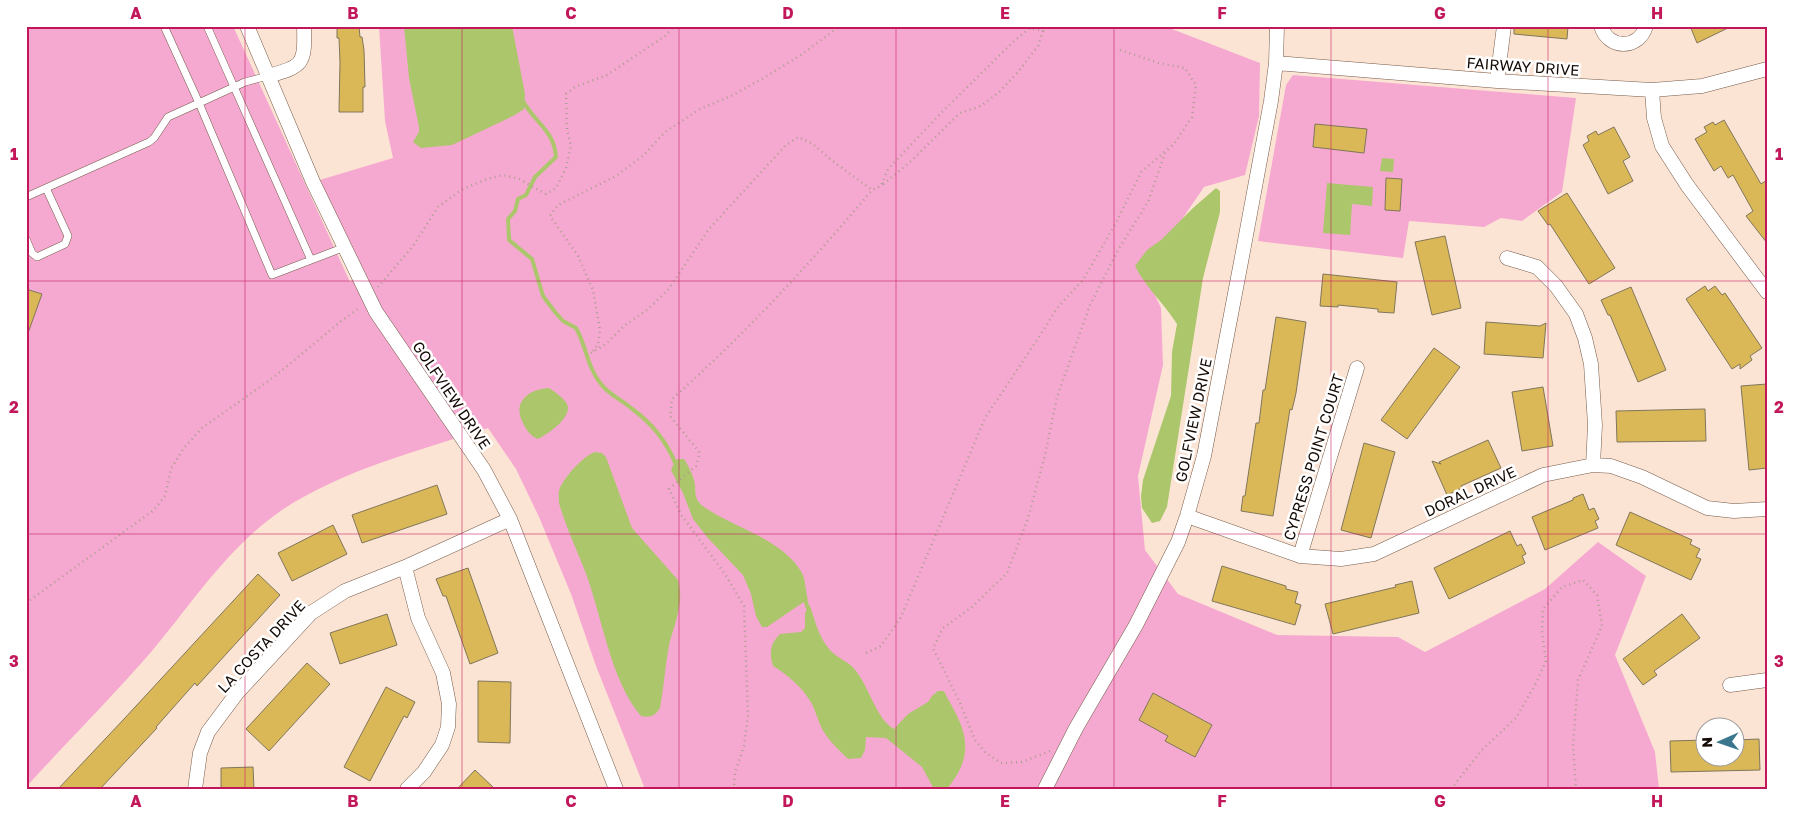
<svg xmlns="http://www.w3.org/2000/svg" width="1793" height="815" viewBox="0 0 1793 815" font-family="'Golos Text',sans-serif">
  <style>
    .green { fill: #f6a9d0 }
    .water { fill: #abc66b }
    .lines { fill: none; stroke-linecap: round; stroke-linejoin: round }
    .stream { stroke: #abc66b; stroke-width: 4 }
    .building { fill: #dbb857; stroke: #80765a }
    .service-casing { stroke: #755b4a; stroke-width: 8 }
    .minor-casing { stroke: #755b4a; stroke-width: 15 }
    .path { stroke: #af9c90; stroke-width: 2.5; stroke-dasharray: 1 4; stroke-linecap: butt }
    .service { stroke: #fff; stroke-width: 7 }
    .minor { stroke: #fff; stroke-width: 14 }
    .grid { fill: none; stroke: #c2185b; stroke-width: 1; stroke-opacity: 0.55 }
    .labels { text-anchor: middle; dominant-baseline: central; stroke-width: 5; stroke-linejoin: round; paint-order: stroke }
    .street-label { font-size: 15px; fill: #140a05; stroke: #fff }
    .neatline { fill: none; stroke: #c2185b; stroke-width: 2 }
    .grid-label { font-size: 16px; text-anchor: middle; font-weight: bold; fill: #c2185b }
  </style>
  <rect width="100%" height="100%" fill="#fce4d4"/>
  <path class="green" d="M26,26H233L350,282L358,276L313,182L393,158L385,121L379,26H1164L1260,63L1259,116L1245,175L1204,187L1172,234L1141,265L1161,308L1163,365L1138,476L1145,550L1178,594L1277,635L1398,637L1425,652L1545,589L1598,542L1646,576L1615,655L1655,752L1659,789H645L596,666L571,594L539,517L516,469L488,428C419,451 344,469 282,510C228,547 193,602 152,651C112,697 68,741 26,787Z
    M1293,75L1576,98L1562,192L1522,221L1501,218L1484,227L1409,221L1403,258L1258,241L1286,85Z"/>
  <path class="water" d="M404,26H512L525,94L524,109L515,115L452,145L421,148L413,142L419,132V127L409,78Z
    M1382,158L1394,159L1393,172L1380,171Z
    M1327,183L1373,187L1372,206L1352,204L1350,235L1323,233Z
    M1216,188L1220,191V212L1203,278L1167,507L1160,521L1152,523L1142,508L1141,496L1143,480L1171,396L1172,352L1177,324C1164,303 1146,288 1135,266L1147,250L1161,240L1193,208Z
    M549,388C555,392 563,397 567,404C573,417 548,434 538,439C531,436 527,431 524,425C511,403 528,389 549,388Z
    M595,452L602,453L606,457L632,528L678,580C685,601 674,625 669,645C665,666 664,687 660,708C655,716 650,718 641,716C610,680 602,615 585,571C576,548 566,527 559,503C559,499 558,495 559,491C562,479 583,456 595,452Z
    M678,459H684C688,465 692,473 694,480C697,491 692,498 704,507C734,528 783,539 802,573C806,580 805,591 808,599L767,627H762L756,616L751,594L743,575L707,537L693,519L683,493L671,470L675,461Z
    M810,606C815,621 819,637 829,649C836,658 849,661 856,671C869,687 877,720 894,729L908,714L928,702L932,696L938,691H944C948,700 953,707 957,716C971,745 967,764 947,789H934L922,767L886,738L866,737L865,750L861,758L848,759C839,750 829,741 822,729C818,721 816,712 812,704C803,688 788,675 773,666C769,653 770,644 780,634L801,632L805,628V613Z"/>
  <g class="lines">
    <path class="stream" d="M523,101C535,123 554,130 556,157L535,177L526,195L518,199L515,211L508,219L509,240L532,259L543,296L555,312L563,321L576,328C586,345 587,367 601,384C608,394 622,400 631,408C652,423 667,442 676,465
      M804,597L809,611"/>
  </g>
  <path class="building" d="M337,26H359L360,37H362L364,50L365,87H363V112H339L340,62L339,38H337Z
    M1514,26H1568L1567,39L1514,34Z
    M1690,26H1732L1697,43Z
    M1724,120L1761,184L1767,180V243L1746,216L1753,211L1733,175L1728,178L1721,166L1714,171L1695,139L1707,132L1704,127L1713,122L1715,125Z
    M1315,124L1367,129L1364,153L1313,147Z
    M1614,127L1630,157L1623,161L1633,181L1608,194L1583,145L1589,141L1587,136L1596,131L1598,135Z
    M1386,178L1402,179L1400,211L1385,210Z
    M1567,193L1615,268L1589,284L1550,224L1548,225L1538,211Z
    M1445,236L1461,308L1432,315L1415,242Z
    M1323,274L1397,282L1394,313L1378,312V309L1338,305V307L1320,306Z
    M1705,286L1708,291L1715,286L1722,295L1725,293L1762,348L1750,356L1752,360L1740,369V364L1732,369L1686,299Z
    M1631,287L1666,370L1638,382L1610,315H1608L1601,300Z
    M26,289L42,294L28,333H26Z
    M1276,317L1306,322L1296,393L1292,410L1290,409L1273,516L1241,511L1243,496H1245L1256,423H1259L1263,390H1265Z
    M1486,322L1540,326L1546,323L1543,358L1484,354Z
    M1434,348L1460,367L1407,439L1381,420Z
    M1767,384V468L1749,470L1741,386Z
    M1543,387L1553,446L1522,451L1512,392Z
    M1705,409L1706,441L1617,442L1616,411Z
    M1488,440L1501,468L1461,486L1462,488L1447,495L1432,461L1441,464L1439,462Z
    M1364,443L1395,452L1371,538L1341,530Z
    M437,485L447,514L362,543L352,515Z
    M1583,494L1589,510L1594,508L1599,519L1595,521L1598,528L1545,550L1532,517L1573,500V498Z
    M1630,512L1692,540L1690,544L1700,549L1696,557L1701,559L1691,580L1616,545Z
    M333,525L347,554L292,581L278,553Z
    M1510,531L1517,546L1521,544L1526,554L1522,556L1525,563L1449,599L1434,568Z
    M1222,566L1286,586V589L1298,592L1295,603L1301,605L1295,625L1212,601Z
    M468,568L498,653L470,664L446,596H443L436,579Z
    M258,574L280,595L197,686L195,683L156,727L157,728L100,789H58L124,719Z
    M1412,581L1419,613L1333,634L1325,604L1396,587L1395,585Z
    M387,614L397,645L340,664L330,633Z
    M1682,614L1700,638L1654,671L1657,675L1643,685L1623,659Z
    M307,663L330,684L269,751L246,729Z
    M478,681L511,682L510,743L478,742Z
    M386,687L415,702L407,718L404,716L370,781L344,767Z
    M1153,693L1212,725L1195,757L1165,741L1168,736L1139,720Z
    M1759,739L1760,770L1671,772L1670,741L1706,740V758H1736V740Z
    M253,767L254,789H221V768Z
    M475,770L495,789H457Z"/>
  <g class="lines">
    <g class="service-casing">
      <path id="service" d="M207,26L311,260
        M268,76L245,82L199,103L272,275L345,247
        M26,197L149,142L154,138L168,117L199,103L164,26
        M26,239L32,253L37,257L65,244L68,236L46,188"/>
    </g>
    <g class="minor-casing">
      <path id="minor" d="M247,26L313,182L376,312L484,470L510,519L616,789
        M1601,26C1608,50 1639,50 1646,26
        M1276,63L1497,81L1652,90L1702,86L1767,69
        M268,76C304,66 305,64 304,26
        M1497,81L1504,26
        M1652,90L1654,118L1662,146L1687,185L1767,292
        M1507,258L1537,267L1556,286L1576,314L1585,338L1591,364L1595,425L1593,465
        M1187,516L1300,556L1341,559L1374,554L1543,475L1593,465L1611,466L1642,477L1707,508L1734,511L1767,509
        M1300,556L1357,368
        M405,567L418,618L443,673L449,704L448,727L442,745L424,772L407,789
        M1730,685L1767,680
        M195,789L200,753L208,732L237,693L311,613L345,591L405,567L510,519
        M1045,789L1076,728L1136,625L1178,542L1187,516L1204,456L1241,262L1271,101L1276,63L1277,26"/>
    </g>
    <path class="path" d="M378,287L413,246L438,207L461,190L487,179L503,175L519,179L546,194L556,188L566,168L571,146L567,130L566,94L575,87L607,75L665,36L674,26
      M593,351L598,345L600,330L593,290L578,256L550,216L558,205L616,176L644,155L665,132L700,109L731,96L767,76L801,55L840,26
      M591,353L606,344L624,326L647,310L668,290L709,229L785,146L798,137L813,144L830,159L872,190L881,186L888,169L941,113L1013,42L1030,28L1043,31L1038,46L1018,72L999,92L981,106L960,113L910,162L881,186
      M26,603L154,510L165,496L171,469L183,449L202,428L274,377L340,322L359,308
      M866,653L881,646L901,617L985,418L1041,334L1057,308L1083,280L1117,221L1141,172L1174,144L1192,117L1196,85L1185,68L1159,63L1120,50
      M1050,751L1022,762L1001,763L986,753L975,740L960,703L933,648L943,628L972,607L1007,573L1028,518L1045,455L1057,397L1090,305L1118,250L1148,202L1165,153
      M736,789L734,787L735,772L744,746L748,715L744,606L725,574L682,516L669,489L696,466L700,453L670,416L672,399C744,335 810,264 872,190
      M1451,789L1482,750L1516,718L1536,683L1546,661L1542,632L1543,609L1562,587L1583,580L1597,595L1602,626L1578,680L1573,745L1576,789"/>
    <use href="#service" class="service"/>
    <use href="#minor" class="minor"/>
  </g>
  <path class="grid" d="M245,26V789M462,26V789M679,26V789M896,26V789M1114,26V789M1331,26V789M1548,26V789M26,281H1767M26,534H1767"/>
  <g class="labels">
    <g class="street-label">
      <text transform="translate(1523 66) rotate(4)">FAIRWAY DRIVE</text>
      <text transform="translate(452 395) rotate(56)">GOLFVIEW DRIVE</text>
      <text transform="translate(1193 420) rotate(-78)">GOLFVIEW DRIVE</text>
      <text transform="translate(1313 457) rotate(-73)">CYPRESS POINT COURT</text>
      <text transform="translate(1470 491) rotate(-25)">DORAL DRIVE</text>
      <text transform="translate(261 646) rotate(-47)">LA COSTA DRIVE</text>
    </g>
  </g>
  <rect width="1793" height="815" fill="none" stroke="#ffffff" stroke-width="55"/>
  <g transform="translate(1720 742) rotate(268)"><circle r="24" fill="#ffffff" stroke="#a19d9b"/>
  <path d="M0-4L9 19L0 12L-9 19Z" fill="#3a778e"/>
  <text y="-8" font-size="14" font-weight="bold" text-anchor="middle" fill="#140a05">N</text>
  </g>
  <rect x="28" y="28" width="1738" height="760" class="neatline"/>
  <g class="grid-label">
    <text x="136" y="19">A</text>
    <text x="353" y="19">B</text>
    <text x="571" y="19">C</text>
    <text x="788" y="19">D</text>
    <text x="1005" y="19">E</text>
    <text x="1222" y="19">F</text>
    <text x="1440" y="19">G</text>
    <text x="1657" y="19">H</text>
    <text x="14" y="160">1</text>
    <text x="1779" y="160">1</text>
    <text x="14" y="413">2</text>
    <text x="1779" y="413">2</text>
    <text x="14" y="667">3</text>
    <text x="1779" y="667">3</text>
    <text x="136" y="807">A</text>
    <text x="353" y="807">B</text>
    <text x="571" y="807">C</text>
    <text x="788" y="807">D</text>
    <text x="1005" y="807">E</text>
    <text x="1222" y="807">F</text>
    <text x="1440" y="807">G</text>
    <text x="1657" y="807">H</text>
  </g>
</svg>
